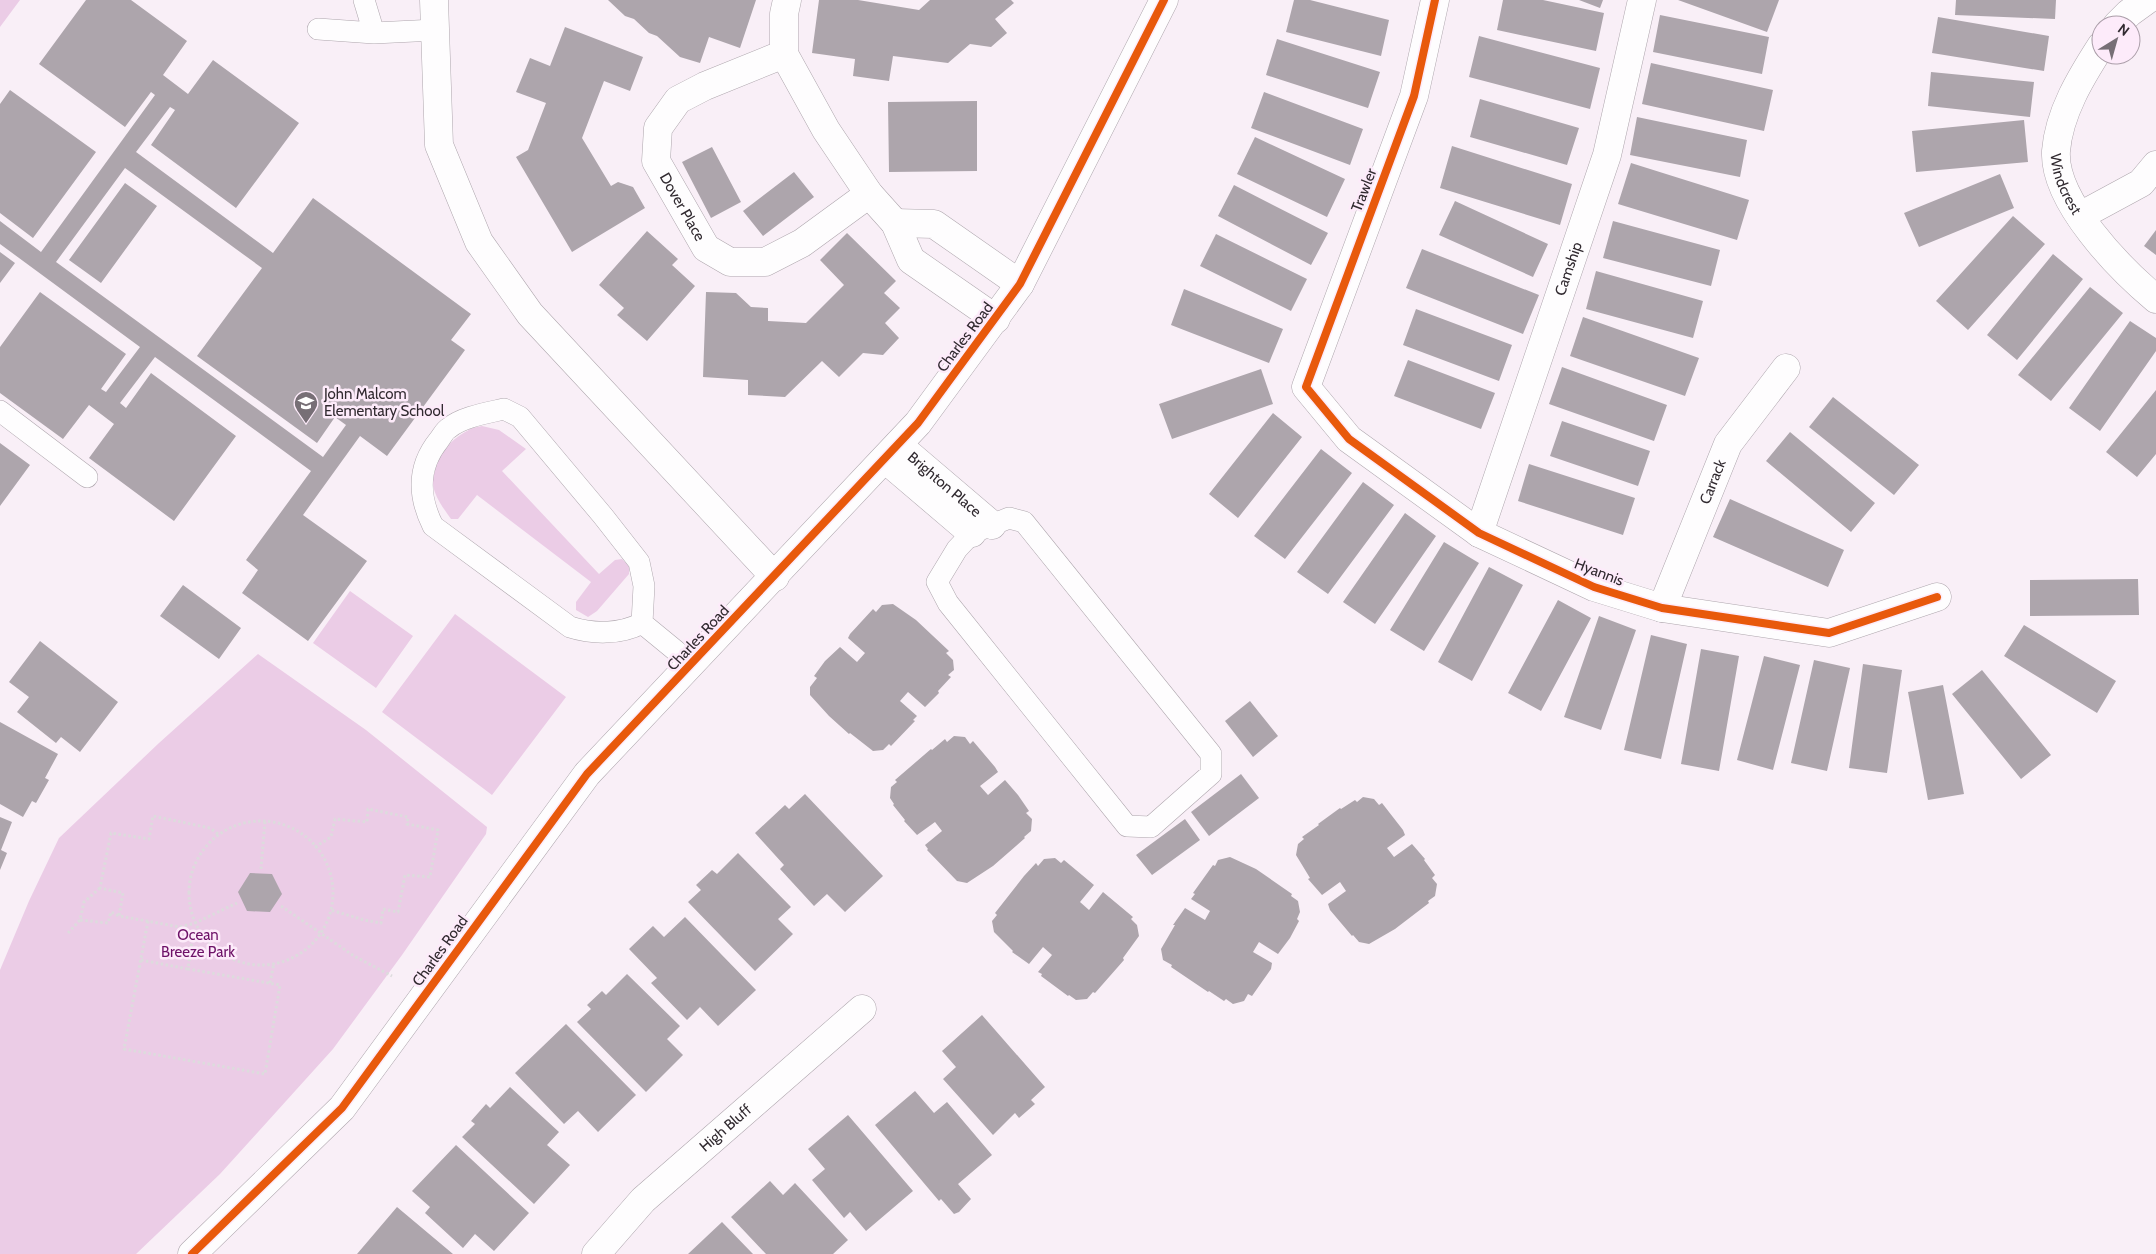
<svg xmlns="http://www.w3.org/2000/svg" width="2156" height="1254" viewBox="0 0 2156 1254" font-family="Cabin,sans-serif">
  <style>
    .green { fill: #ebcce6 }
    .building { fill: #ada5ac; fill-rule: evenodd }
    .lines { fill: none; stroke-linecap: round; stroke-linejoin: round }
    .service-casing { stroke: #aea6ad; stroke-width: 22 }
    .minor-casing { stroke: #aea6ad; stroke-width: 29 }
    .tertiary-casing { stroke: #aea6ad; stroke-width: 29 }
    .path { stroke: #dddbdd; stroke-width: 3; stroke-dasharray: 2.5 2.5; stroke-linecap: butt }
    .service { stroke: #fefdfe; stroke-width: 21 }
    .minor { stroke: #fefdfe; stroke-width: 28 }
    .tertiary { stroke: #fefdfe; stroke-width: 28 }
    .cycleway-casing { stroke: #fdebfa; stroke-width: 11 }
    .cycleway { stroke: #e8590c; stroke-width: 8 }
    .labels { text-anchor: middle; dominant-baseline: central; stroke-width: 5; stroke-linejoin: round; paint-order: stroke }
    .street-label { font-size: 15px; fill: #312a30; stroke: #fdebfa }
    .poi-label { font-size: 15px; fill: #312a30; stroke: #fdebfa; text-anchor: start }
    .park-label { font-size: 15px; fill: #6d1167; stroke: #fdebfa }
  </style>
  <rect width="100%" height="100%" fill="#f9eff7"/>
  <path class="green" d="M0,0H20L0,27Z
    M482,426L499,430L526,449L502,471L599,574L615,560L622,559L629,566V574L597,611L588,617L576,610V602L591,582L477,495L458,519H451C444,509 434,496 433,484C430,463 449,440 467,431C471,428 477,427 482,426Z
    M350,591L413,636L376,688L313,643Z
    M455,614L566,697L492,795L382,712Z
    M258,654L366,730L487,827L486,834L402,955L333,1049L220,1174L136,1254H0V970L29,901L59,838L159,743Z"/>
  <path class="building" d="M86,0H131L187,41L163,75L188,94L213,60L299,123L236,208L151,145L175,110L170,107L136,152L273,253L313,198L471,314L451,340L465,350L387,456L360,436L303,515L367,561L308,641L242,593L258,570L246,560L311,471L155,357L120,403L126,408L151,373L236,436L174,521L89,458L114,424L89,405L63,439L0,393V347L40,292L126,354L101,389L106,392L140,347L0,244V221L41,252L155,95L151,92L125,127L39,64ZM125,168L262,268L197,356L317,443L335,417L346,425L323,457L56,262Z
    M608,0H756L740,48L709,37L700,63L680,57L657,36L649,33L634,19L625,16Z
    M819,0H858L919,10L930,0H1011L1014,3L995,19L1007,33L991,47L970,44L948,63L893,56L889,81L853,76L855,59L812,53Z
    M1294,0H1310L1389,20L1381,56L1286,32Z
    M1503,0H1543L1604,13L1596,51L1497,30Z
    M1579,0H1603L1600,8Z
    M1678,0H1779L1767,32Z
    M1956,0H2056L2055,19L1955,15Z
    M1660,15L1769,37L1762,74L1653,52Z
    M1938,17L2049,36L2044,71L1932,53Z
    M565,27L643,57L630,91L604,81L582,138L611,186L618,182L633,187L645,208L572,252L516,157L528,150L546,103L516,92L530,58L550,66Z
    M1479,36L1600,68L1590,109L1469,77Z
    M1277,39L1380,72L1368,108L1266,75Z
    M1651,63L1773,90L1764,131L1642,104Z
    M1931,72L2034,82L2030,117L1928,106Z
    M10,90L96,152L33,238L0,213V104Z
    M1264,92L1363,129L1350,165L1251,128Z
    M1480,99L1579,128L1567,165L1470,137Z
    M977,101V171L889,172L888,102Z
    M1637,117L1747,140L1740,177L1630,155Z
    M2024,120L2028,162L1916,172L1912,131Z
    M1255,137L1345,179L1327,217L1237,174Z
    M1452,146L1572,184L1560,225L1440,188Z
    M712,147L741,202L711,218L682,162Z
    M1631,163L1749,200L1737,240L1618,204Z
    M794,172L814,197L763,236L743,211Z
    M2000,174L2014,208L1919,247L1904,213Z
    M125,183L157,206L101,283L69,260Z
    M1234,185L1328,233L1311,265L1218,216Z
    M1455,201L1548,244L1533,277L1439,235Z
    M2013,216L2045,244L1968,330L1936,301Z
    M1613,221L1720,250L1711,286L1603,258Z
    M2156,230V255L2144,246Z
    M647,231L678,259L672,265L695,286L647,341L617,315L624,308L599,285Z
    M847,233L896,281L884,293L900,308L885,323L899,338L883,355L863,353L839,377L822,361L785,397L748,395V380L703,377L706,292L736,293L751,307L768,308V321L806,323L844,285L820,260Z
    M1216,234L1307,279L1291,311L1200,266Z
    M1422,249L1539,295L1523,334L1406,288Z
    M0,252L15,263L0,283Z
    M2053,254L2083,279L2017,360L1987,335Z
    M1596,271L1703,301L1693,338L1586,309Z
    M2090,287L2123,313L2051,401L2018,375Z
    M1184,289L1283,329L1269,363L1171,325Z
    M1416,309L1512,345L1499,381L1403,345Z
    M1583,317L1699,358L1685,396L1570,356Z
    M2130,321L2156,338V351L2100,431L2069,408Z
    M1408,360L1495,393L1481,429L1394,396Z
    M1562,367L1667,405L1654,441L1549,404Z
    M1261,369L1273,404L1172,439L1159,404Z
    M2156,390V454L2137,477L2106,452Z
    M1833,397L1919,465L1894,495L1809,427Z
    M1273,413L1302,437L1238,518L1209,494Z
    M1562,421L1650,451L1638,486L1550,456Z
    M1790,432L1875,503L1851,532L1766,461Z
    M0,443L30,465L0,506Z
    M1321,449L1352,473L1285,559L1254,536Z
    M1529,464L1635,498L1623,535L1518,501Z
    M1363,482L1394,505L1328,594L1297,572Z
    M1730,499L1844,550L1828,587L1713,537Z
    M1405,513L1436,536L1375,624L1343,602Z
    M1444,542L1479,563L1424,651L1390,630Z
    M1489,567L1523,585L1472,681L1438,662Z
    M2138,579L2139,615L2030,616V580Z
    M183,585L241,628L219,659L160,616Z
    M1558,600L1591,618L1541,711L1508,693Z
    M893,604L916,620L949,651L946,653L953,660L954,670L948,675L951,677L938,691L939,693L925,707L908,692L900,701L917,716L913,720L915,721L891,746L889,744L883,750L873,751L850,733L849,734L829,716L810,695V687L817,678L814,676L825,661L840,647L857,662L865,653L848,638L850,634L873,609L876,612L882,605Z
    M1599,616L1636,630L1601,730L1564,717Z
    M2024,625L2116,681L2097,713L2004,656Z
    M1651,635L1687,644L1661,759L1624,750Z
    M40,641L118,702L80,752L61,737L56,743L17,712L29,697L9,682Z
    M1701,649L1739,656L1719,771L1681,764Z
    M1764,656L1800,665L1773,770L1737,760Z
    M1814,660L1850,668L1827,771L1791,763Z
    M1863,664L1902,670L1887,773L1849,768Z
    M1982,670L2051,755L2021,779L1952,694Z
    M1943,685L1964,794L1928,800L1908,692Z
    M1250,701L1278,736L1253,757L1225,721Z
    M0,722L58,754L45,778L49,780L36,803L32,801L23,817L0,804Z
    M954,736L965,737L970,744L973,741L995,767L998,772L980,786L988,795L1005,780L1018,795L1029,811L1026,813L1032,819L1031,831L1024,837L1025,838L993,866L967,883L957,881L927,850L928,849L925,845L942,831L935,822L917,835L904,821L905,820L893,805L894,804L890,798L891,787L897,782L895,780L931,749L932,750L945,739L947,742Z
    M1241,774L1259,798L1209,836L1191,812Z
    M805,794L883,876L845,912L827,894L814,906L780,869L784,865L755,833L785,805L789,809Z
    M1363,797L1374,799L1379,805L1382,803L1403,830L1405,835L1387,848L1394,857L1412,844L1425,859L1424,860L1435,875L1432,878L1437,884L1435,896L1428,901L1429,903L1395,929L1369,944L1359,942L1353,935L1352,936L1330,910L1328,904L1346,891L1340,882L1322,895L1308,879L1310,878L1296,855L1298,844L1304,839L1302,837L1319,825L1318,824L1340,808L1341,809L1355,800L1357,802Z
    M0,817L12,822L1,850L7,853L0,870Z
    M1185,819L1200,840L1152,875L1136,855Z
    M738,853L791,907L778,919L793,934L755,971L688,902L701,890L696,885L712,870L717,874Z
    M1230,857L1256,869L1292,894L1291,896L1298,901L1300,912L1297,919L1299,921L1290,938L1278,954L1259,942L1253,952L1272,963L1271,969L1252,996L1248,994L1244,1001L1233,1004L1226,999L1224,1001L1209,991L1208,992L1171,967L1172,965L1163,960L1161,949L1175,925H1173L1185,908L1205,920L1210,911L1191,899L1195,894L1193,893L1213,865L1215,866L1218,860Z
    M1055,858L1061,863L1064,860L1094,885L1080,902L1089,910L1103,892L1133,917L1131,919L1137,925L1139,936L1123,958L1124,960L1095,993L1093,992L1087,999L1076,1000L1069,995L1068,996L1041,976L1042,974L1038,972L1052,955L1043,947L1029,964L1012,952L1013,951L994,932L992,921L997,915L995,913L1024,876L1036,863L1038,866L1044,859Z
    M250,873L272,874L282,894L270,912L247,911L238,892Z
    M685,917L756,990L718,1026L700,1007L687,1020L651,983L657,978L629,949L653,926L664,937Z
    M627,974L680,1026L667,1039L683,1055L646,1092L577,1022L591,1009L587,1005L602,991L606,995Z
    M982,1015L1045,1087L1031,1100L1035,1104L1019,1118L1015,1113L993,1135L943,1079L956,1067L942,1051Z
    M566,1024L636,1095L598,1132L578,1111L564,1124L515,1073Z
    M510,1087L559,1132L547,1145L570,1165L534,1204L462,1137L475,1124L471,1121L486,1104L490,1108Z
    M915,1091L934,1113L947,1102L992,1155L958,1184L971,1199L959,1212L954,1214L941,1199L939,1201L875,1125Z
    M848,1115L913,1191L866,1231L850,1212L844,1218L812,1180L825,1169L808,1149Z
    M456,1145L529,1213L494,1251L475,1234L463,1248L425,1213L430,1207L412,1191Z
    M770,1181L783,1195L795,1183L848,1240L833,1254H766L731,1217Z
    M397,1207L453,1254H357Z
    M722,1222L753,1254H688Z"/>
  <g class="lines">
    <g class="service-casing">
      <path id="service" d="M364,0L374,33
        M318,29L374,33L435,30
        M504,409L520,417L603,516L639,562L644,586L642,623C620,635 592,634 570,627L433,526C418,496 417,467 439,440C442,436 445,430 449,428C462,417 487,413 504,409Z
        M0,411L87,477
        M1009,518L1024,522L1211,754V774L1151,827L1127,826L948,603L937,582L957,549L972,533Z
        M642,623L692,664"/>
    </g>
    <g class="minor-casing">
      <g id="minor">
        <path d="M434,0L439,145L479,242L530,314L775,577"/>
        <path d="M787,0L784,14V54L826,130L869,194L895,223L911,260L996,319"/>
        <path d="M1435,0L1414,96L1306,387L1349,439L1479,533L1594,587L1662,608L1829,633L1937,597"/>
        <path d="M2117,25L2129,13L2147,0"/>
        <path id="s1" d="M2101,46C2081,77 2059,113 2056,151C2053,201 2120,269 2156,299"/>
        <path id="s2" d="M784,54L705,86L678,100L658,128L656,161L706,248L730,262H765L802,243L869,194"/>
        <path d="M2080,216L2141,183L2156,165"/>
        <path d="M895,223L934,224L1020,284"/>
        <path id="s3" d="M898,445L992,525"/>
        <path d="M885,459L972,533"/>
        <path id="s4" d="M1479,533L1607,155L1642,0"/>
        <path id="s5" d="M1662,608L1728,444L1786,368"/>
        <path id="s6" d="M596,1254L643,1200L862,1009"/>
      </g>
    </g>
    <g class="tertiary-casing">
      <path id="tertiary" d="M192,1254L342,1108L587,774L918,423L1020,284L1164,0"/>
    </g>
    <path class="path" d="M189 893a72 72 0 1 1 144 0a72 72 0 1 1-144 0Z
      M218,834L210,828L153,816L149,839L111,833L100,888L123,893L119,916L180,927L195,923L237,903
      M315,847L331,837L335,819L367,822L368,809L408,817L407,824L438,830L430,877L405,875L398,912L383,909L381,923L364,920L331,910
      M261,869L265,821
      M100,888L84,902L80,920L108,923L111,912L119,916
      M281,906L354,956L392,976
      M148,921L124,1049L265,1074L280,985L188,969L192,940L202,934
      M68,933L80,920
      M141,960L188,969
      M270,983L274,963"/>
    <use href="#service" class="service"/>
    <use href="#minor" class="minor"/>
    <use href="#tertiary" class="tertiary"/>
    <g class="cycleway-casing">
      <path id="cycleway" d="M1435,0L1414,96L1306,387L1349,439L1479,533L1594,587L1662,608L1829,633L1937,597
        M192,1254L342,1108L587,774L918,423L1020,284L1164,0"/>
    </g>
    <use href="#cycleway" class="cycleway"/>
  </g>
  <defs>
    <g id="school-pin" transform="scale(1.25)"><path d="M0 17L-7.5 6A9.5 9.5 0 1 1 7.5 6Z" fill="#776f76" stroke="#fdebfa"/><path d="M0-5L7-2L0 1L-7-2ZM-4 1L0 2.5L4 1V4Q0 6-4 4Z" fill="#fff"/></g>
  </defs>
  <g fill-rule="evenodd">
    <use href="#school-pin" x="306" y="403"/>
  </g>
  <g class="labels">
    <g class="street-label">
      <text stroke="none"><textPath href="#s1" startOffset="150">Windcrest</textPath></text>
      <text transform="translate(1364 190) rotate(-69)">Trawler</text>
      <text stroke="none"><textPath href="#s2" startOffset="236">Dover Place</textPath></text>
      <text stroke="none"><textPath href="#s4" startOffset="279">Camship</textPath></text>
      <text transform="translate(965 337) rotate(-53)">Charles Road</text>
      <text stroke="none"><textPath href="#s5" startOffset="136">Carrack</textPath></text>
      <text stroke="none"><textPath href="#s3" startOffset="61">Brighton Place</textPath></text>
      <text transform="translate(1599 572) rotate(21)">Hyannis</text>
      <text transform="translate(698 638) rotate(-47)">Charles Road</text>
      <text transform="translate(440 951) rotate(-54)">Charles Road</text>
      <text stroke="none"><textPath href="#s6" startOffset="181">High Bluff</textPath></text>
    </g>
    <g class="poi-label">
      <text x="324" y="394">John Malcom<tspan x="324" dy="17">Elementary School</tspan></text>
    </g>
    <g class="park-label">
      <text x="198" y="935">Ocean<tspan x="198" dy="17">Breeze Park</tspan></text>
    </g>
  </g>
  <g transform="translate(2116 40) rotate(37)"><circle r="24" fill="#fdebfa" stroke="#ab9ea9"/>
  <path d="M0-4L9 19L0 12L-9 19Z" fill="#776f76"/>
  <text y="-8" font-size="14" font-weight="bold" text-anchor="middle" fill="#312a30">N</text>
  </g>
</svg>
